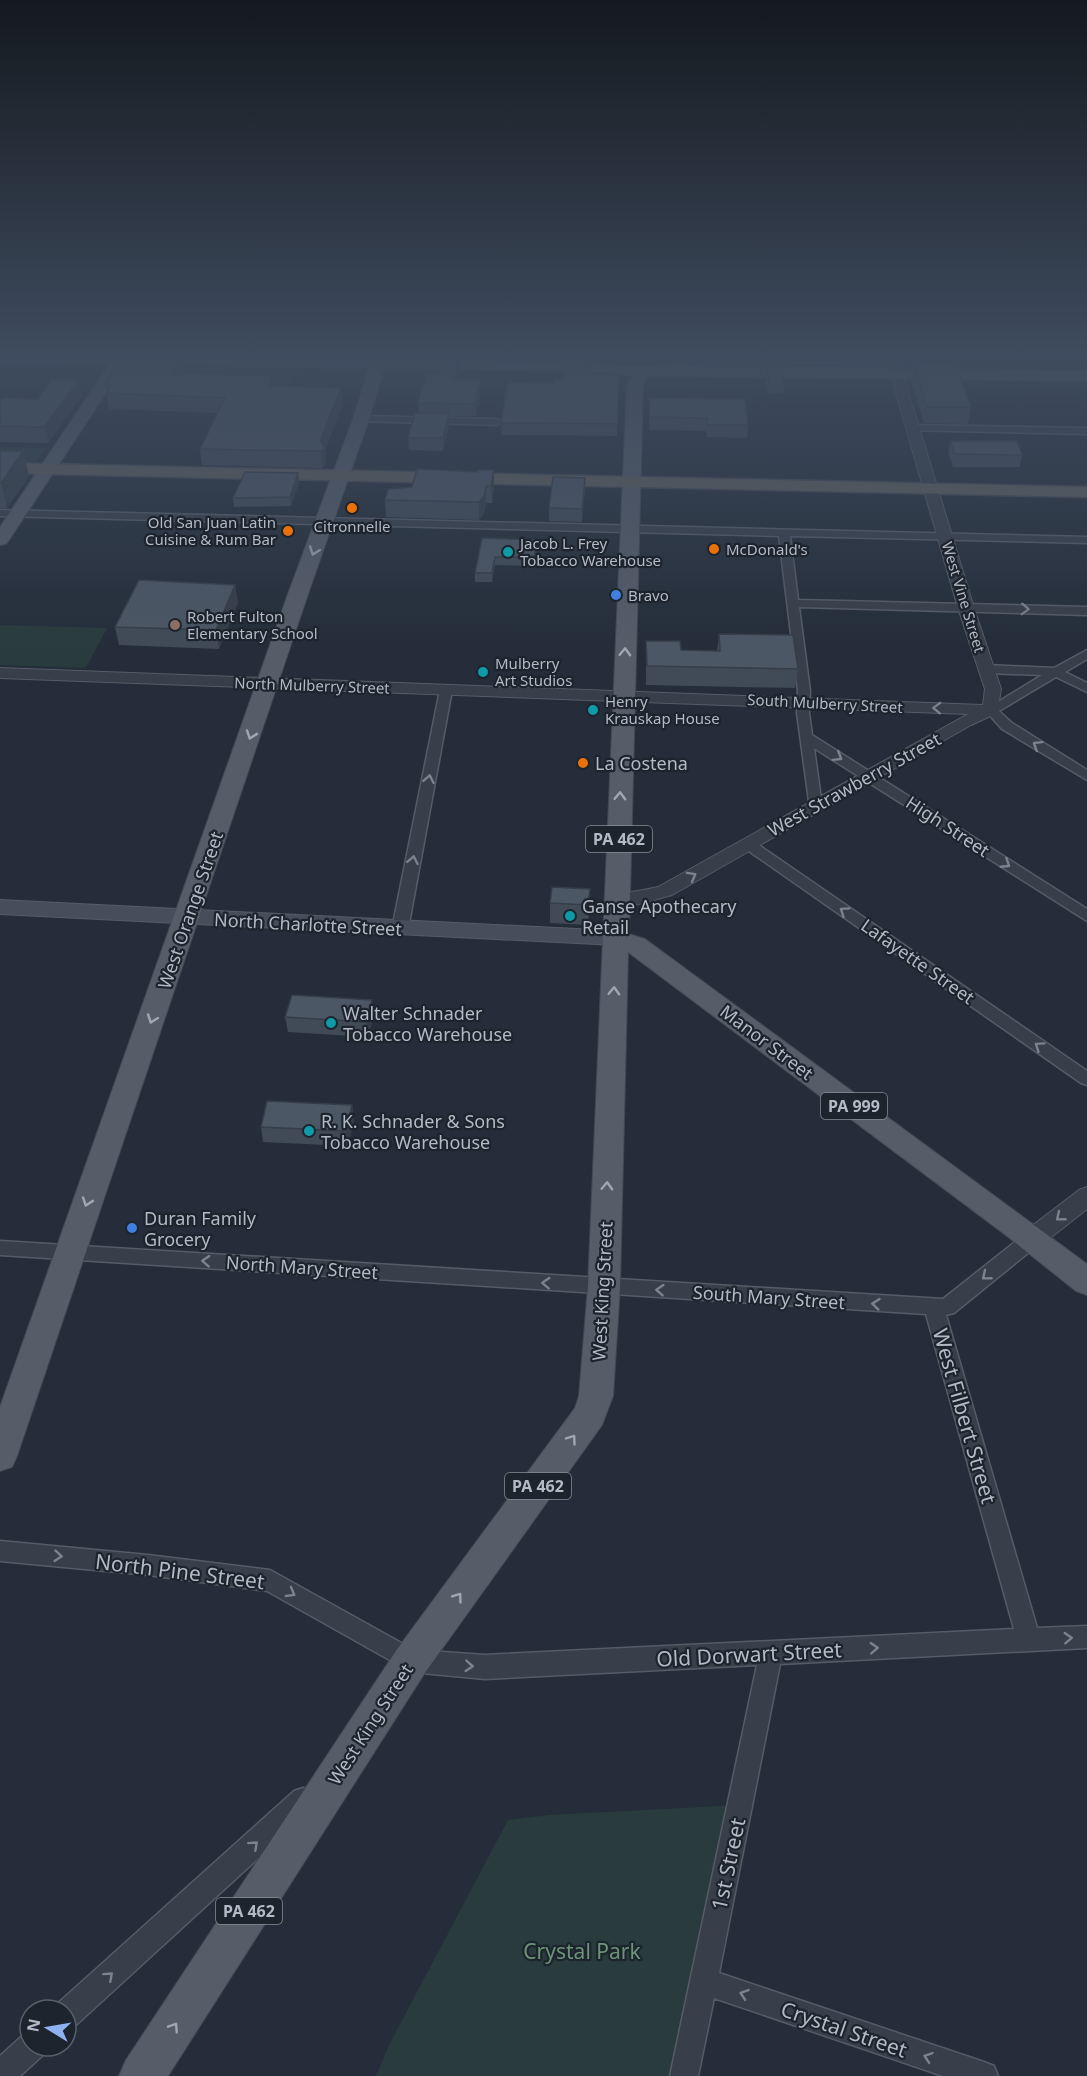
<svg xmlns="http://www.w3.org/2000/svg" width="1087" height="2076" viewBox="0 0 1087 2076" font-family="'Noto Sans',sans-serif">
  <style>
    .green { fill: #293b3c }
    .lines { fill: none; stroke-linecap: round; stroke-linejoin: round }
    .minor-casing { stroke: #565c67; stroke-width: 3 }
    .tertiary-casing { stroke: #565c67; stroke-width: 2 }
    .secondary-casing { stroke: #565c67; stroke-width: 2 }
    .primary-casing { stroke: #414852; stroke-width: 2 }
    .trunk-casing { stroke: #434954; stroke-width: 3 }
    .minor { fill: #383f4a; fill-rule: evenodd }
    .tertiary { fill: #383f4a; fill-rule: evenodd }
    .secondary { fill: #464e5c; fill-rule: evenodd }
    .primary { fill: #565d69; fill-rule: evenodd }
    .trunk { fill: #62615f; fill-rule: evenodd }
    .wall { fill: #414b57 }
    .shaded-wall { fill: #353d47 }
    .building { fill: #4c5765; stroke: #353d47; stroke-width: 1.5 }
    .oneway { stroke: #a0a7b3 }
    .oneway2 { stroke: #7c828e }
    .food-dot { fill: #e8710a; stroke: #1d242e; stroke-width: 2 }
    .culture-dot { fill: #0f9aa8; stroke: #1d242e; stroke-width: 2 }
    .shop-dot { fill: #3f7fe0; stroke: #1d242e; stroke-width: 2 }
    .education-dot { fill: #8d6e63; stroke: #1d242e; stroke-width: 2 }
    .labels { text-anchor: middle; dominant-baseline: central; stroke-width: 4.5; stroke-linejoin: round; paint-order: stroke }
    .far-poi-label { font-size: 15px; fill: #b3b9c5; stroke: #1d242e; text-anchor: start }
    .far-street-label { font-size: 15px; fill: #b3b9c5; stroke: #1d242e }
    .shield { fill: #1d242e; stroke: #868c98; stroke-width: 1.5 }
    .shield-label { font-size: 16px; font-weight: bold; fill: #b3b9c5 }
    .poi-label { font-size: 18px; fill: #b3b9c5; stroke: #1d242e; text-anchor: start }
    .street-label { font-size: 18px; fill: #b3b9c5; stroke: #1d242e }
    .near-street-label { font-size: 21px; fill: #b3b9c5; stroke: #1d242e }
    .near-park-label { font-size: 21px; fill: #6c9476; stroke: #1d242e }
  </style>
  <rect width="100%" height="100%" fill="#242d39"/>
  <path class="green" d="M186,366L298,368L288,392L173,390Z
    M0,447L46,448L37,462L0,461Z
    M0,625L107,628L86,668L0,665Z
    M740,1805L684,2076H376L390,2043L508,1820L549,1815Z"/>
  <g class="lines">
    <g class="minor-casing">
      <path id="minor" d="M361,416L497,419L502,422L497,425L358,421V417Z
        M912,425L1087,428V434L909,430V426Z
        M0,510L1087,537V543L790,536L798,600L1087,607V615L799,607L810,691L809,713L812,735L1087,909V921L814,748L822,806L815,810L810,809L797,713L798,691L779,536L0,516Z
        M1087,650V659L1065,672L1087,683V692L1056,677L999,711L1012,723L1087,770V780L1002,729L985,710L1042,675L986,673L980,669L986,665L1054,668Z
        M446,686L452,690L408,929L400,934L392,929L440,690Z
        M748,840L753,841L1087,1071V1085L1081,1083L743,847L741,844Z
        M1032,1232L1039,1234L1041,1239L1039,1244L954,1313L946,1315L1037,1628L1087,1626V1648L780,1664L719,1973L984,2062L994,2066L998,2076H943L714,1998L698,2076H670L757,1665L485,1679L411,1672L267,1591L148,1575L0,1561V1541L148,1555L270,1570L414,1650L485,1655L1014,1629L926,1314L0,1255V1241L943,1299L1025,1234Z
        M303,1788L312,1791L315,1800L312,1809L76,2025L66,2029V2010H54L56,2005L294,1791Z
        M30,2033V2046H46L42,2056L20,2076H0V2056L22,2036Z"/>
    </g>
    <g class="tertiary-casing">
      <path id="tertiary" d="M885,355H897L974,608L1001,689L997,713L971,725L672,895C652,900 630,910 610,904L607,900L610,896C626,892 642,891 658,887L968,714L0,678V668L983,705L985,689L958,608Z
        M1087,1187V1209L1040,1246L1032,1248L1024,1246L1020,1239L1024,1232L1079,1190Z"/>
    </g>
    <g class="secondary-casing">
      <path id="secondary" d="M0,900L616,931L624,933L627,938L624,943L616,945L0,914Z"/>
    </g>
    <g class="primary-casing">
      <path id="primary" d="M0,355L371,359L373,355H387L386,359L588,363L634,367L669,365L1087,371V381L649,376L643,384L629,934L645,939L1087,1264V1295L1076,1291L1007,1236L628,952L620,1286L613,1396L602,1425L424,1674L168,2076H119L126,2060L398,1648L575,1408L579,1396L588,1286L627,384L633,376L588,371L384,368L369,419L308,594L17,1456L12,1467L0,1471V1407L288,594L353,419L369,368L125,364L9,540L6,544L0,545V527L110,363L0,361Z"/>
    </g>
    <g class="trunk-casing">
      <path id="trunk" d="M0,463L1087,487V497L0,473Z"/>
    </g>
    <use href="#minor" class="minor"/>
    <use href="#tertiary" class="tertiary"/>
    <use href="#secondary" class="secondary"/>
    <use href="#primary" class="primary"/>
    <use href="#trunk" class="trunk"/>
  </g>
  <path class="wall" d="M138,355H183L185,367L182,374L273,375L274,386L343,404L325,450L326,464L322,468L202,465L200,449L217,413L109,409L105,385L132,365Z
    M294,355H364V357L294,356Z
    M394,355H425L424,358L394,357Z
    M463,355H479L478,359L463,358Z
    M550,355H592V361L554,360V355Z
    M673,355H881V357H872L871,362L854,360L853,365L674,363Z
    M591,362V374H618L617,436L502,435L501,423L554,383L563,379Z
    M914,365L971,407L968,424L924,423L911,381Z
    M460,371L458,379L481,391L476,416H449V426L443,451L409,450L408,438L419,413L418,403L440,374Z
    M767,372L784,385L783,393H768L766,380Z
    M82,395L48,443L0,442V401Z
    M649,398L748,425L747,438L707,437L706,431L649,430Z
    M950,441L1022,455L1020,467H953L948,453Z
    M0,451H23L29,476L7,508H0Z
    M478,472L494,487L492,503H486L484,513L479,520L386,517L385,500Z
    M298,473L299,482L291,506L234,507L233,498Z
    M585,478L582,522L549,521V508Z
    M482,538L537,548L534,566L495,565L492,582H475V573Z
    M235,585L238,603L219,649L119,645L115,627Z
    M719,634L798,669L795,688L646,685V641L681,650L717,651Z
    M590,889V909L588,925L550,923V903Z
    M374,1015L368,1037L288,1032L285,1017Z
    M352,1105L354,1120L348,1146L263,1142L261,1127Z"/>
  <path class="shaded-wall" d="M181,355H183L185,367L173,390L170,374Z
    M459,359L460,371L455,391L454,379Z
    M273,375L275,391L268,386Z
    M481,379V391L476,416L475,404Z
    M79,380L82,395L48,443L44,427Z
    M341,388L343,404L325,450L326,464L322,468L320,441Z
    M449,413V426L443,451V438Z
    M23,451L29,476L7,508L1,483Z
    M494,470V487L492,503L491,486Z
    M298,473L299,482L291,506L290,497Z
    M585,478V491L582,522V509Z
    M486,486V503L484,513L479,520V502Z
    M536,540L537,548L534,566V557Z
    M495,557V565L492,582V573Z
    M235,585L238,603L219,649L216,630Z
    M590,889V909L588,925V905Z
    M372,1000L374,1015L368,1037L366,1022Z
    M352,1105L354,1120L348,1146L346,1131Z"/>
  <path class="building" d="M138,355H181L170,374L273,375L268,386L341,388L320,441L325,448L321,451L200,449L225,398L106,393L111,385H105L118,365H132Z
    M443,359H459L454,379H481L475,404L418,403L426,373L440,374Z
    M565,361L591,362V374H618V424L501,423L508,382L554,383L555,379H563Z
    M914,365L956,366L971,407H927Z
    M767,372H782L784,385H769Z
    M52,379L79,380L44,427L0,426V401L3,398L38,399Z
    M649,398L745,399L748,425H707V418L650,417Z
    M415,413H449L443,438H408Z
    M950,441H1017L1022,455L955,454Z
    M0,451H23L1,483H0Z
    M417,469L478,472V470H494L491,486H486L484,496L479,502L385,500L388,489L412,487Z
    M245,472L298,473L290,497L233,498Z
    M553,477L585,478L582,509L549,508Z
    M482,538L536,540L534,557H495L492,573H475Z
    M139,580L235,585L216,630L115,627Z
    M719,634L793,635L798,669L647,666L646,641H680L681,650L720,651Z
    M552,887L590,889L588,905L550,903Z
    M292,995L372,1000L366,1022L285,1017Z
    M267,1101L352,1105L346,1131L261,1127Z"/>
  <defs><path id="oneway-chevron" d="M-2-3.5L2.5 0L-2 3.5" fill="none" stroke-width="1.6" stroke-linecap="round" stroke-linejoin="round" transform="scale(1.5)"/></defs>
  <g class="oneway">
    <use href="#oneway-chevron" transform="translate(314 551) rotate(110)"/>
    <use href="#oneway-chevron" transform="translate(625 652) rotate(-88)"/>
    <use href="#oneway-chevron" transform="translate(251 735) rotate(109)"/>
    <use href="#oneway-chevron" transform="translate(620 796) rotate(-88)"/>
    <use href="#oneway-chevron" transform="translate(614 991) rotate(-88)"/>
    <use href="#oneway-chevron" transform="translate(152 1019) rotate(110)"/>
    <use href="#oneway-chevron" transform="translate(607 1186) rotate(-88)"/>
    <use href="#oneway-chevron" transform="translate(87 1202) rotate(109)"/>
    <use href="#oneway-chevron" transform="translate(572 1439) rotate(-54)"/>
    <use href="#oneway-chevron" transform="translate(458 1597) rotate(-54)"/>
    <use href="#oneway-chevron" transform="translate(174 2027) rotate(-57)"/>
  </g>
  <g class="oneway2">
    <use href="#oneway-chevron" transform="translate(1025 609) rotate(2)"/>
    <use href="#oneway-chevron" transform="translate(937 708) rotate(-178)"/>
    <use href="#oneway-chevron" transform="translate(1037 745) rotate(-148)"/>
    <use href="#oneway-chevron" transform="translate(838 757) rotate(32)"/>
    <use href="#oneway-chevron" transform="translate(429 779) rotate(-79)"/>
    <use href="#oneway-chevron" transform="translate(413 860) rotate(-79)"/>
    <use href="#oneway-chevron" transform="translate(1006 864) rotate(33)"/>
    <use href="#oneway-chevron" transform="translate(692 876) rotate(-29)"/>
    <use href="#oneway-chevron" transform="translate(844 911) rotate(-145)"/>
    <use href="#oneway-chevron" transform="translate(1039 1046) rotate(-145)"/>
    <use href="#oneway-chevron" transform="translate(1060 1217) rotate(141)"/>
    <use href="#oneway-chevron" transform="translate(206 1261) rotate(-177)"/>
    <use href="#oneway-chevron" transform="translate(986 1276) rotate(141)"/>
    <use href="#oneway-chevron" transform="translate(546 1283) rotate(-177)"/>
    <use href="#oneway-chevron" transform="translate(660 1290) rotate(-176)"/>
    <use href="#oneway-chevron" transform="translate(876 1304) rotate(-174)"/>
    <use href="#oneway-chevron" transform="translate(58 1556) rotate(5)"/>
    <use href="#oneway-chevron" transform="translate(291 1593) rotate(30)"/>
    <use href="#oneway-chevron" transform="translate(1068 1638) rotate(-3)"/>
    <use href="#oneway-chevron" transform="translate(874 1648) rotate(-3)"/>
    <use href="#oneway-chevron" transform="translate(469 1666) rotate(4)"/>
    <use href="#oneway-chevron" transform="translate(254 1845) rotate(-42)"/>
    <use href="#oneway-chevron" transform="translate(109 1976) rotate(-42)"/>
    <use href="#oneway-chevron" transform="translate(744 1994) rotate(-161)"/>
    <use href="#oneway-chevron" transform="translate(928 2057) rotate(-161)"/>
  </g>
  <linearGradient id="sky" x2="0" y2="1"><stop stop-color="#14191f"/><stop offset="0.55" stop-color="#3f4c5f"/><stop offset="1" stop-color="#3f4c5f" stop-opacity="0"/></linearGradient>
  <rect width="1087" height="646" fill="url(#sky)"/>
  <g class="food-dot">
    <circle cx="352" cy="508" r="6"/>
    <circle cx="288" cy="531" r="6"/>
    <circle cx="714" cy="549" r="6"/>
    <circle cx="583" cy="763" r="6"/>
  </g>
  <g class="culture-dot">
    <circle cx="508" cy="552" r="6"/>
    <circle cx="483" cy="672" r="6"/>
    <circle cx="593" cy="710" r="6"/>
    <circle cx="570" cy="916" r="6"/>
    <circle cx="331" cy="1023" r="6"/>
    <circle cx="309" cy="1131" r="6"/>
  </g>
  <g class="shop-dot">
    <circle cx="616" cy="595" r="6"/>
    <circle cx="132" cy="1228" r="6"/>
  </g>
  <circle class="education-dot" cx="175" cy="625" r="6"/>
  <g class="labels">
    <g class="far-poi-label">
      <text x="276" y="522" text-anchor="end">Old San Juan Latin<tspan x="276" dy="17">Cuisine &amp; Rum Bar</tspan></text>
      <text x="352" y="526" text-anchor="middle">Citronnelle</text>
      <text x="520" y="543">Jacob L. Frey<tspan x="520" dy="17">Tobacco Warehouse</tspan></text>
      <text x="726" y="549">McDonald's</text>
      <text x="628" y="595">Bravo</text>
      <text x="187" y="616">Robert Fulton<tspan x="187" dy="17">Elementary School</tspan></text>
      <text x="495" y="663">Mulberry<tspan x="495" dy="17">Art Studios</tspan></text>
      <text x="605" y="701">Henry<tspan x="605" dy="17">Krauskap House</tspan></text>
    </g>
    <g class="far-street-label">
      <text transform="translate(964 597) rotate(73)">West Vine Street</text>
      <text transform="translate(312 685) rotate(2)">North Mulberry Street</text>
      <text transform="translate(825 703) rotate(3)">South Mulberry Street</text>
    </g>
    <g class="shield">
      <rect x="586" y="826" width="66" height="26" rx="4.5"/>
      <rect x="821" y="1093" width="66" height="26" rx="4.5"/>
      <rect x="505" y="1473" width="66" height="26" rx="4.5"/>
      <rect x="216" y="1898" width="66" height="26" rx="4.5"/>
    </g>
    <g class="shield-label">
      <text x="619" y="839">PA 462</text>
      <text x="854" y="1106">PA 999</text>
      <text x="538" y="1486">PA 462</text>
      <text x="249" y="1911">PA 462</text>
    </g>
    <g class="poi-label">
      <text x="595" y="763">La Costena</text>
      <text x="582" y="906">Ganse Apothecary<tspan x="582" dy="21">Retail</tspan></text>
      <text x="343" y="1013">Walter Schnader<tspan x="343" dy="21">Tobacco Warehouse</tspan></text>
      <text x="321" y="1121">R. K. Schnader &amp; Sons<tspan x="321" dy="21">Tobacco Warehouse</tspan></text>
      <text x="144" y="1218">Duran Family<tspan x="144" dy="21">Grocery</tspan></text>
    </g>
    <g class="street-label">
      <text transform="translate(854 784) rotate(-29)">West Strawberry Street</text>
      <text transform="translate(948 826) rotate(33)">High Street</text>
      <text transform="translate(190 910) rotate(-71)">West Orange Street</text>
      <text transform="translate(308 924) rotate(3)">North Charlotte Street</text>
      <text transform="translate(918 961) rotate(35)">Lafayette Street</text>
      <text transform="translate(767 1042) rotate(37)">Manor Street</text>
      <text transform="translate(302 1267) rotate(4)">North Mary Street</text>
      <text transform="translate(602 1291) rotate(-87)">West King Street</text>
      <text transform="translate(769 1297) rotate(4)">South Mary Street</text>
      <text transform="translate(370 1724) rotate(-57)">West King Street</text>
    </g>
    <g class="near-street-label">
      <text transform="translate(965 1416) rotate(74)">West Filbert Street</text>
      <text transform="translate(180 1571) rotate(7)">North Pine Street</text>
      <text transform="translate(749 1654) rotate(-3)">Old Dorwart Street</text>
      <text transform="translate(728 1864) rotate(-78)">1st Street</text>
      <text transform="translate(844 2029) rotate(19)">Crystal Street</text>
    </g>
    <g class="near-park-label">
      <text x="582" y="1951">Crystal Park</text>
    </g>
  </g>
  <g transform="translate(48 2028) rotate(281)"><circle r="28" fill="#1d242e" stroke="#59606a" stroke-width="1.5"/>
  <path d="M0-4.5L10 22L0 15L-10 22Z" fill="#8eb1ef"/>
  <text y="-9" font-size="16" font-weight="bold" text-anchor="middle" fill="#b3b9c5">N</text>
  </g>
</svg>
